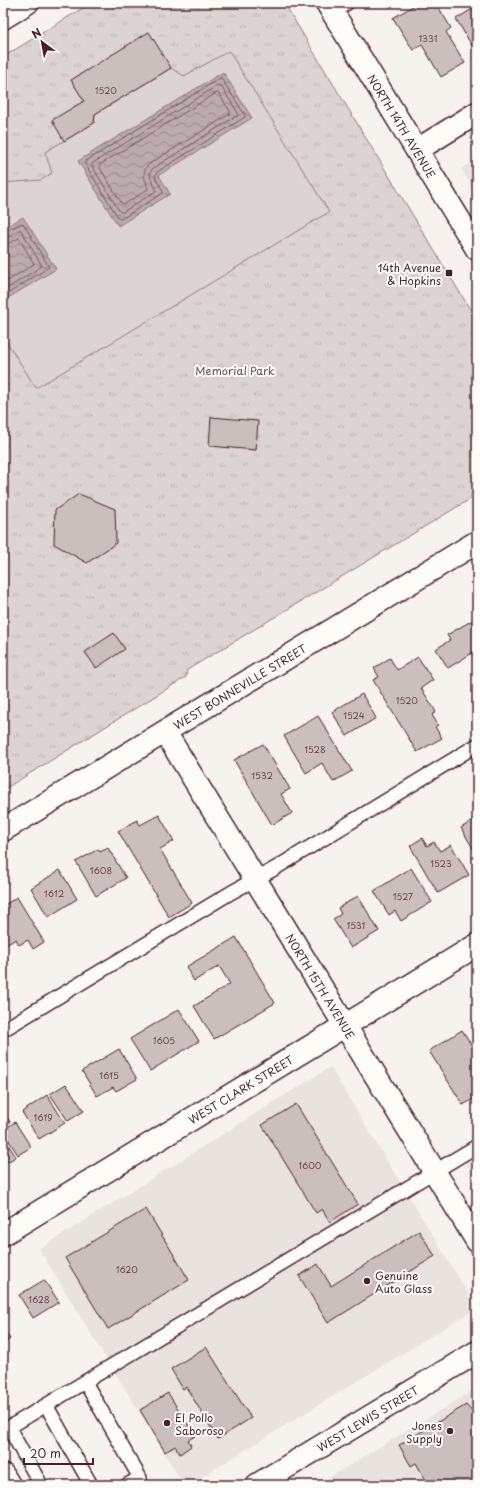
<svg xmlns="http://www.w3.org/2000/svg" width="480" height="1488" viewBox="0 0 480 1488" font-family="'Playpen Sans',sans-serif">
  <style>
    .built { fill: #e9e3e0 }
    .grass { fill: url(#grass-tufts); stroke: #937a7e }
    .garden { fill: #dcd4d2; stroke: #937a7e }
    .water { fill: url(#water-waves); stroke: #8e7378 }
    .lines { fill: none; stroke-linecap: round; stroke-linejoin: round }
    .shore { stroke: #77575f; stroke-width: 1 }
    .building { fill: #cbbfbe; stroke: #4a1f2b }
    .service-casing { stroke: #4a1f2b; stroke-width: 16 }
    .minor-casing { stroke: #4a1f2b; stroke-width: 25 }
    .tertiary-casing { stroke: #4a1f2b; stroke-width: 25 }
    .primary-casing { stroke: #4a1f2b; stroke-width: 25 }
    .service { stroke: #fdfcf7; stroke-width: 13 }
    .minor { stroke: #fdfcf7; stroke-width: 22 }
    .tertiary { stroke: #fdfcf7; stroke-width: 22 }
    .primary { stroke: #fdfcf7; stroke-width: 22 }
    .poi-dot { fill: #4a1f2b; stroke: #fdfcf7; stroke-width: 1.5 }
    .labels { text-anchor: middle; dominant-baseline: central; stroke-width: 4; stroke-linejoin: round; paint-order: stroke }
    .number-label { font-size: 9px; fill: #6a4750 }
    .street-label { font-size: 11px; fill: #4a1f2b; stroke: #fdfcf7 }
    .poi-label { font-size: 11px; fill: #4a1f2b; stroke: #fdfcf7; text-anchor: end }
    .park-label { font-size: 11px; fill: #6e4c55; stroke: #fdfcf7 }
  </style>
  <defs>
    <pattern id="grass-tufts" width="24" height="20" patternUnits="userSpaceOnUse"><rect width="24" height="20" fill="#dcd4d2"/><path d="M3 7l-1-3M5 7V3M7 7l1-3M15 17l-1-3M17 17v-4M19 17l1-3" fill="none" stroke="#beb6b4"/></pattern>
    <pattern id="water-waves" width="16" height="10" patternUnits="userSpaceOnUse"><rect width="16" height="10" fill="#bbabac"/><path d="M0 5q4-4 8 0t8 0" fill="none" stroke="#9a8b8c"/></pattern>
  </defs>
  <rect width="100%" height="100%" fill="#f6f3ef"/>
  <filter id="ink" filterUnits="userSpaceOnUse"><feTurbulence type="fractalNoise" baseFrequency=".025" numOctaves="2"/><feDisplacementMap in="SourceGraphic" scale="8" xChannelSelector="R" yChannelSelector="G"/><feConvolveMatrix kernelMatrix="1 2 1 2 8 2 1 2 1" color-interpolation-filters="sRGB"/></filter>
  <g filter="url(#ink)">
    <path class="built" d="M477,159V195L461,169Z
      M330,1067L477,1308L188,1485H184L39,1249Z
      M477,1154V1181L465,1161Z
      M477,1388V1485H317Z"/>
    <path class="grass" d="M91,3H284L477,321V495L187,670L186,677L3,790V57Z"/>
    <path class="garden" d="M229,51L329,212L36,388L3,336V183L41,180L52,173L45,152L94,123L95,114L171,68L184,76Z"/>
    <path class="water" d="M223,72L252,118L159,175L170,194L118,226L78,161Z
      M23,217L56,269L3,301V229Z"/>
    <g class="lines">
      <path class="shore" d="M221,78L245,115V117L157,172L155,177L163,191V193L121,219H119L85,164V162Z
        M219,85L221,86L238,113V115L153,168C146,177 155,183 156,191L123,212H120L92,166V164Z
        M217,93L219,94L230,111V114L149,164C140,174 146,179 148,189L125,204H122L100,168V165Z
        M3,232L23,223L49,267L3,297
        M3,237H8L19,230H21L42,266L3,291
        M3,243H9L19,238L34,264L3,284"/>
    </g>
    <path class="building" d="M418,3H436L451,28L446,32L465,63L441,77L422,45L413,50L393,18Z
      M477,6V54L456,19Z
      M149,32L171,68L95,114L94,123L64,141L52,120L84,101L71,80Z
      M211,417L258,421L256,450L209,446Z
      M79,494L115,509L116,543L87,563L54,544L55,510Z
      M471,621L477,630V650L448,668L436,649L450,640L447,635Z
      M114,633L125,649L96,668L85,652Z
      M418,657L433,680L421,688L436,712L432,715L438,725L435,727L442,738L417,752L373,680L379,677L374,668L390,658L397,670Z
      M362,694L376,718L347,736L332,712Z
      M318,716L352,771L333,782L322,763L306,773L284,736Z
      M263,744L290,789L281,794L292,813L272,825L234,760Z
      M159,815L174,841L160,849L192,903L169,917L118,831L137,820L140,825Z
      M477,818V855L461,828Z
      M422,838L427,846L434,842L440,851L451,845L469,875L438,893L410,846Z
      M108,848L126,878L96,896L76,862L98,849L100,852Z
      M411,868L432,902L401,921L395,911L389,915L374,891Z
      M60,870L77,899L48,917L31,888Z
      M358,896L379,931L351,948L333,919L341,914L338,908Z
      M17,897L44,942L33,949L28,940L19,945L16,939L4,946L3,943V906Z
      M236,937L275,1003L214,1039L194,1006L230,984L219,966L194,981L186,967Z
      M179,1009L199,1041L150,1071L130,1039Z
      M462,1030L477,1054V1097L463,1105L429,1051Z
      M119,1049L137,1079L116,1091L113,1087L97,1096L82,1071Z
      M66,1084L84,1111L68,1121L50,1094Z
      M47,1095L65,1123L39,1139L22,1112Z
      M296,1104L358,1204L330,1222L322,1209L316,1213L262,1125Z
      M3,1111L10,1122L3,1126Z
      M15,1122L31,1147L18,1155L3,1131V1130Z
      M3,1136L16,1157L3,1164Z
      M146,1209L189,1280L108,1329L65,1258Z
      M419,1231L435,1256L328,1323L299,1276L318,1264L331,1286Z
      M44,1280L59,1302L33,1318L19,1295Z
      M3,1329L10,1339L3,1343Z
      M206,1347L251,1418L218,1439L186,1387L183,1389L171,1369Z
      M168,1393L195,1436L188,1440L191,1446L180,1454L175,1446L165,1452L140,1410Z
      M466,1405L477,1417V1485H421L427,1482L416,1463L411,1466L399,1445Z"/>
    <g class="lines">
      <g class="service-casing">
        <path id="service" d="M333,12L347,3
          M3,1030L232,892L274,869L477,745
          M85,1382L140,1478L127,1485
          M46,1405L91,1485
          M9,1428L41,1485
          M3,1431L477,1146"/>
      </g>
      <g class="minor-casing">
        <g id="minor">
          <path d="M3,18L27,3"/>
          <path d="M417,150L477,113"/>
          <path id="s1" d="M165,732L477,1241"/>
          <path id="s2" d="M3,830L477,542"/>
          <path d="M3,1475L9,1485"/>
        </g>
      </g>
      <g class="tertiary-casing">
        <g id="tertiary">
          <path id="s3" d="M327,3L477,249"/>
          <path id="s4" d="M3,1234L477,945"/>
        </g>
      </g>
      <g class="primary-casing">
        <g id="primary">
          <path id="s5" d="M257,1485L477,1352"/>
        </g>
      </g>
      <use href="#service" class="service"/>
      <use href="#minor" class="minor"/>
      <use href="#tertiary" class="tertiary"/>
      <use href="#primary" class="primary"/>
    </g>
  </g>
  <g class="poi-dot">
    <rect x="445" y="269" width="8" height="8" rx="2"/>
    <circle cx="367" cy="1281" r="4"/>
    <circle cx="167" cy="1423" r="4"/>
    <circle cx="450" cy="1431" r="4"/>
  </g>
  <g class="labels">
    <g class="number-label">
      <text x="428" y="38">1331</text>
      <text x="106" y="90">1520</text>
      <text x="407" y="700">1520</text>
      <text x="354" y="715">1524</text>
      <text x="315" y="749">1528</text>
      <text x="262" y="775">1532</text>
      <text x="441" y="863">1523</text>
      <text x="101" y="870">1608</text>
      <text x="54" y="893">1612</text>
      <text x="403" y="896">1527</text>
      <text x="356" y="925">1531</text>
      <text x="164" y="1040">1605</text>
      <text x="109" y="1075">1615</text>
      <text x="43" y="1117">1619</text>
      <text x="310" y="1165">1600</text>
      <text x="127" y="1269">1620</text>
      <text x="39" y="1299">1628</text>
    </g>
    <g class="street-label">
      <text stroke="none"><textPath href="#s3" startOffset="144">NORTH 14TH AVENUE</textPath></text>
      <text stroke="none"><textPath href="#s2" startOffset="277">WEST BONNEVILLE STREET</textPath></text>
      <text stroke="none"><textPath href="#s1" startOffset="298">NORTH 15TH AVENUE</textPath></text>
      <text stroke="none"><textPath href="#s4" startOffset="278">WEST CLARK STREET</textPath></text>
      <text stroke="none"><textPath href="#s5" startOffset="129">WEST LEWIS STREET</textPath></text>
    </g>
    <g class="poi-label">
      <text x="441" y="267">14th Avenue<tspan x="441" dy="13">&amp; Hopkins</tspan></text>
      <text x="375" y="1275" text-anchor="start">Genuine<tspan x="375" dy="13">Auto Glass</tspan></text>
      <text x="175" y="1417" text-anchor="start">El Pollo<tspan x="175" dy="13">Saboroso</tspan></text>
      <text x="442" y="1425">Jones<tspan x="442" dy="13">Supply</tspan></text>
    </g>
    <g class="park-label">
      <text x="235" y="370">Memorial Park</text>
    </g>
  </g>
  <rect width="480" height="1488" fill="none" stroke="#fdfcf7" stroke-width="16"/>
  <rect x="8" y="8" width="464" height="1472" fill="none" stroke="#4a1f2b" stroke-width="1.5" filter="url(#ink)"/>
  <g transform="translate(42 42) rotate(328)" stroke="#fdfcf7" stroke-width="3" paint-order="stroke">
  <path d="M0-3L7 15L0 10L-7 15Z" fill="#4a1f2b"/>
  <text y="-6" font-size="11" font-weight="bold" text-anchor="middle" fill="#4a1f2b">N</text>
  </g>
  <path d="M24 1458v6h69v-6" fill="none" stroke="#4a1f2b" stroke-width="2"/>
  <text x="30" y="1458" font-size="12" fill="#4a1f2b" stroke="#fdfcf7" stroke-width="3" paint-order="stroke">20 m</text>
</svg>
